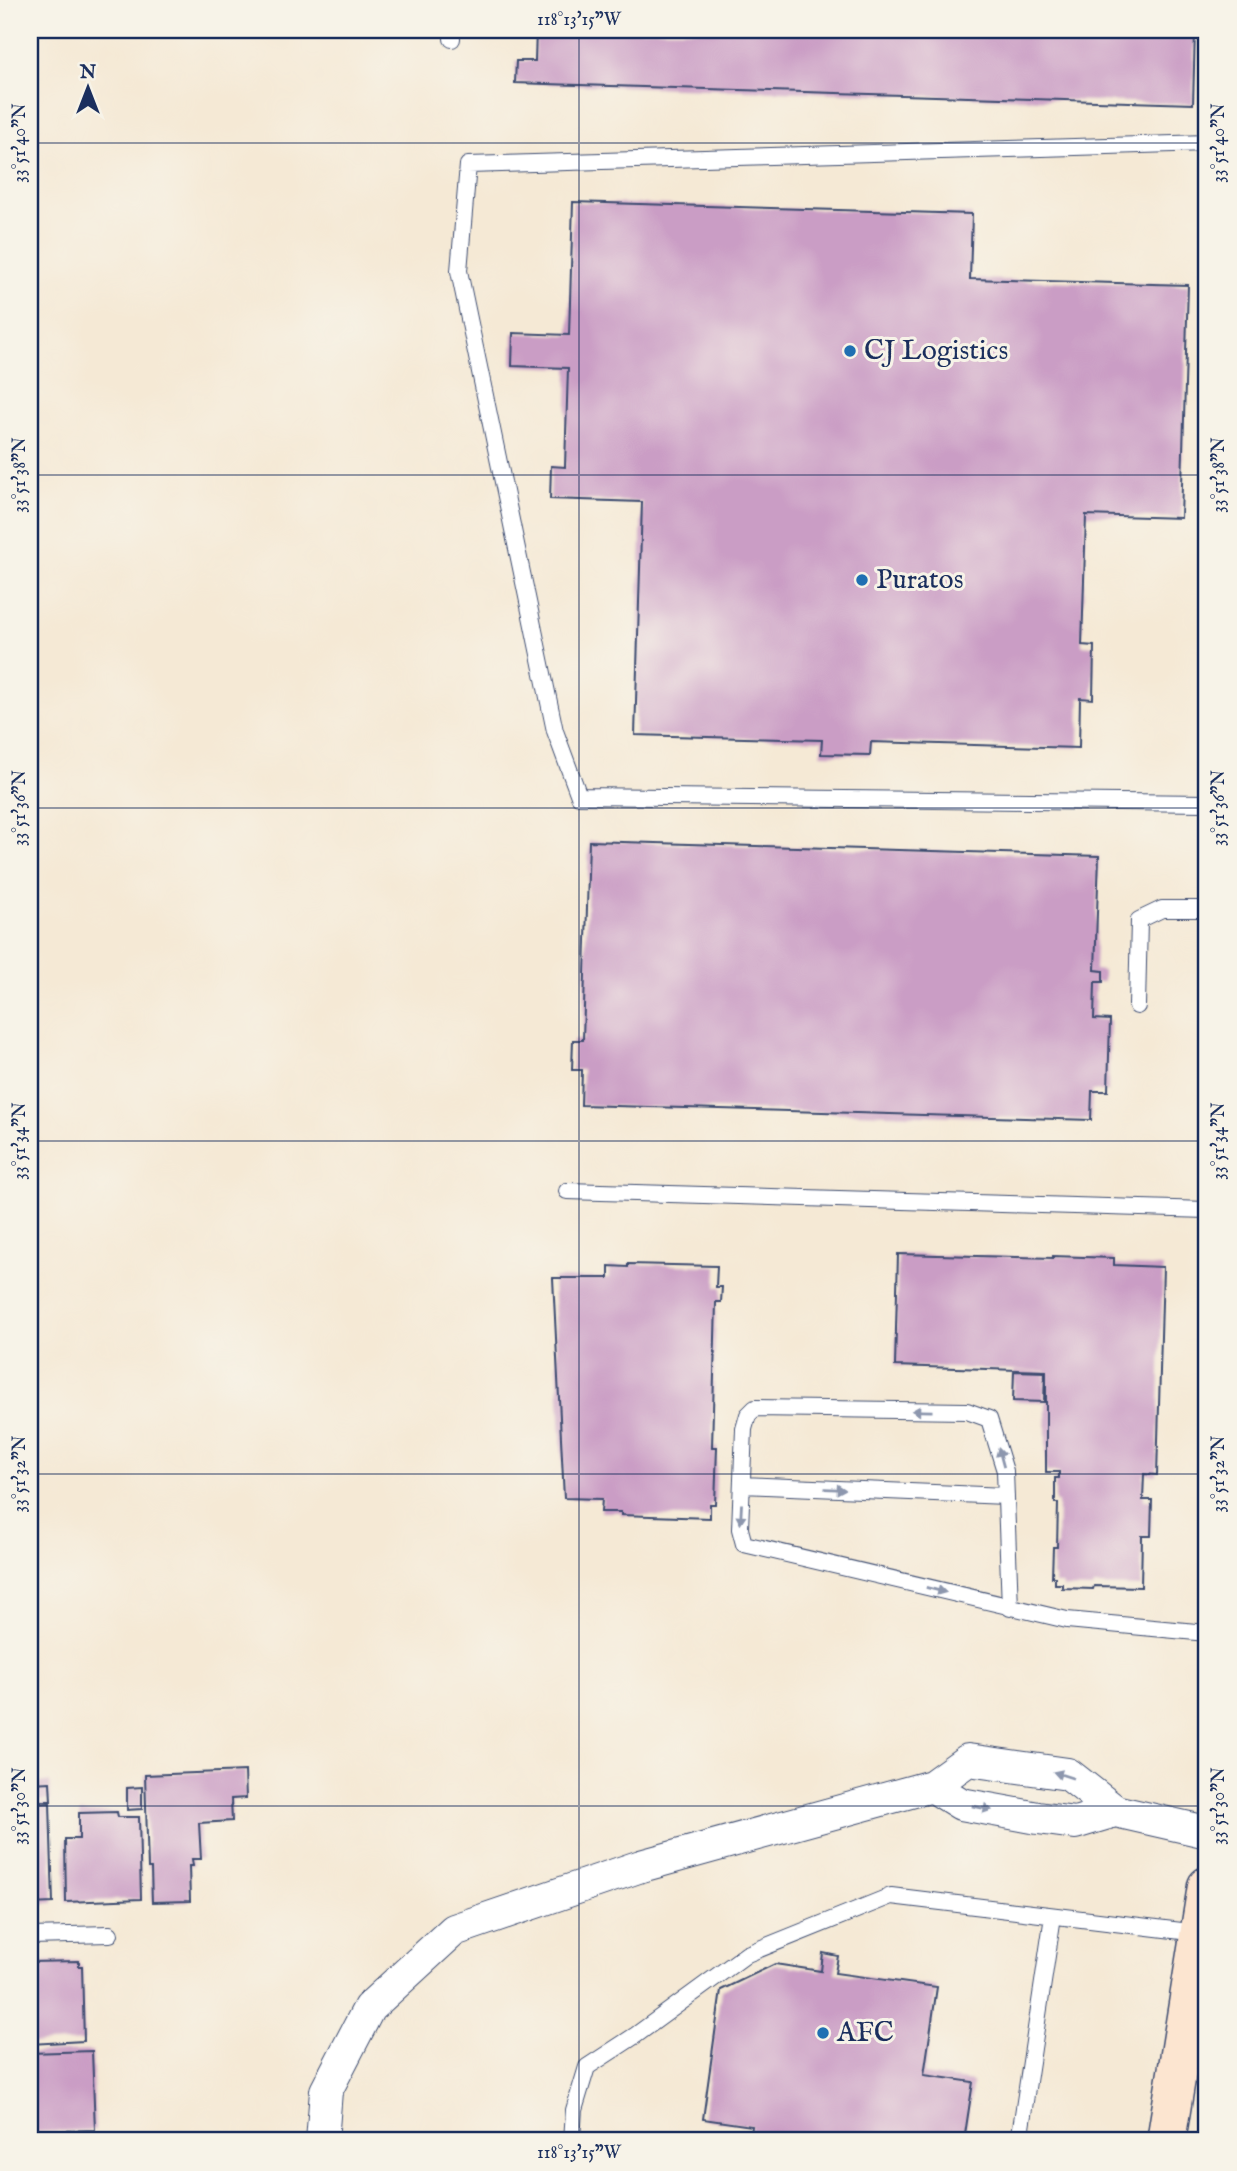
<svg xmlns="http://www.w3.org/2000/svg" width="1237" height="2171" viewBox="0 0 1237 2171" font-family="'IM FELL English',serif">
  <style>
    .building { fill: #ca9dc5 }
    .lines { fill: none; stroke-linecap: round; stroke-linejoin: round }
    .lane-casing { stroke: #3c4b70; stroke-width: 18 }
    .street-casing { stroke: #3c4b70; stroke-width: 34 }
    .secondary-casing { stroke: #3c4b70; stroke-width: 41 }
    .lane { stroke: #fff; stroke-width: 16 }
    .street { stroke: #fff; stroke-width: 32 }
    .secondary { stroke: #fce5d0; stroke-width: 38 }
    .oneway { fill: #8d97ae }
    .ticks { fill: none; stroke: #1b2f5e; stroke-width: 2; stroke-opacity: 0.45 }
    .poi-dot { fill: #1f6fb2; stroke: #f7f3e8; stroke-width: 2.5 }
    .labels { text-anchor: middle; dominant-baseline: central; stroke-width: 6; stroke-linejoin: round; paint-order: stroke }
    .poi-label { font-size: 28px; fill: #1b2f5e; stroke: #f7f3e8; text-anchor: start }
    .neatline { fill: none; stroke: #1b2f5e; stroke-width: 2.5 }
    .ticks-label { font-size: 18px; text-anchor: middle; fill: #1b2f5e }
  </style>
  <rect width="100%" height="100%" fill="#f7f3e8"/>
  <filter id="ink" filterUnits="userSpaceOnUse"><feTurbulence type="fractalNoise" baseFrequency=".0143" numOctaves="2"/><feDisplacementMap in="SourceGraphic" scale="14" xChannelSelector="R" yChannelSelector="G"/><feConvolveMatrix kernelMatrix="1 2 1 2 8 2 1 2 1" color-interpolation-filters="sRGB"/></filter>
  <filter id="wash" filterUnits="userSpaceOnUse"><feTurbulence type="fractalNoise" baseFrequency=".00686" numOctaves="4" result="noise"/><feDisplacementMap in="SourceGraphic" scale="28" xChannelSelector="R" yChannelSelector="G"/><feGaussianBlur stdDeviation="1.57" result="paint"/><feColorMatrix in="noise" values="0 0 0 0 0 0 0 0 0 0 0 0 0 0 0 0 0 1.4 0 .05"/><feComposite in="paint" operator="in"/></filter>
  <g filter="url(#wash)">
    <rect width="100%" height="100%" fill="#f5e9d5"/>
    <g id="blocks">
      <path class="building" d="M536,30H1195L1193,104L515,83L516,61H535Z
        M573,202L972,214L970,279L1188,285L1181,518L1086,515L1082,645L1094,646L1093,699L1080,698L1079,748L871,742L870,755L821,754L822,740L635,735L642,502L550,499L551,466L565,467L568,368L512,366L513,333L569,335Z
        M589,841L1099,856L1095,970L1103,971V982H1095L1094,1019L1110,1020L1108,1091H1092L1091,1120L581,1105L582,1070H572L573,1040H583Z
        M898,1254L1053,1258V1256L1114,1258V1265L1163,1267L1157,1475L1144,1474L1143,1500H1152L1151,1536H1142L1141,1587L1094,1586L1093,1589L1062,1588V1584H1055V1577H1052L1053,1547H1057L1058,1503H1055V1478H1059V1472H1046V1371L895,1366Z
        M628,1264L717,1266L716,1287H722L721,1302H716L712,1447H717L715,1504H710V1518L621,1515V1512H601L602,1499L564,1498L553,1278H609V1266L628,1267Z
        M1014,1371L1045,1372L1044,1402L1013,1401Z
        M245,1771L246,1798L231,1799L232,1821L199,1823L201,1859H192L193,1866H189L190,1901L152,1902L151,1868H148L145,1775Z
        M50,1782L51,1801H32L31,1783Z
        M142,1787V1809L127,1810V1788Z
        M50,1803L53,1903L30,1904V1804Z
        M117,1812L118,1817H139L141,1899L66,1902L65,1839H79V1813Z
        M823,1953L838,1956L835,1973L937,1987L924,2075L973,2082L964,2141H750L752,2126L703,2119L721,1990L775,1964L821,1971Z
        M79,1961V1966H82L84,2041L30,2044V1962Z
        M92,2051L95,2130L30,2132V2053Z"/>
    </g>
  </g>
  <g filter="url(#ink)">
    <use href="#blocks" fill-opacity="0" stroke="#3c4b70" stroke-width="2"/>
    <g class="lines">
      <g class="lane-casing">
        <path id="lane" d="M452,39V30
          M1207,143L468,165L459,271L555,731L579,796L1207,803
          M1137,1006L1139,920L1162,909H1207
          M567,1191L1207,1210
          M742,1485L1006,1496
          M1010,1608L1005,1471L989,1419L967,1411L755,1408L748,1415L744,1429L740,1529L744,1544L1067,1620L1207,1633
          M30,1936L110,1934
          M572,2141L574,2110L587,2067L636,2035L747,1954L891,1896L1198,1933
          M1019,2141L1053,1916"/>
      </g>
      <g class="street-casing">
        <path id="street" d="M932,1786L961,1804L1038,1818L1075,1823L1115,1811
          M322,2141L326,2091L369,2008L454,1930L641,1866L932,1786L968,1760L1068,1774L1115,1811L1207,1832"/>
      </g>
      <g class="secondary-casing">
        <path id="secondary" d="M1166,2141L1207,1886"/>
      </g>
      <use href="#lane" class="lane"/>
      <use href="#street" class="street"/>
      <use href="#secondary" class="secondary"/>
    </g>
    <defs><path id="oneway-solid" d="M-6-.8H1V-3.2L6.5 0L1 3.2V.8H-6Z" transform="scale(1.75)"/></defs>
    <g class="oneway">
      <use href="#oneway-solid" transform="translate(922 1411) rotate(-179)"/>
      <use href="#oneway-solid" transform="translate(1001 1457) rotate(-105)"/>
      <use href="#oneway-solid" transform="translate(835 1489) rotate(2)"/>
      <use href="#oneway-solid" transform="translate(741 1514) rotate(93)"/>
      <use href="#oneway-solid" transform="translate(936 1590) rotate(14)"/>
      <use href="#oneway-solid" transform="translate(1063 1775) rotate(-162)"/>
      <use href="#oneway-solid" transform="translate(982 1808) rotate(11)"/>
    </g>
  </g>
  <path class="ticks" d="M579,30V2141M30,143H1207M30,475H1207M30,808H1207M30,1141H1207M30,1474H1207M30,1806H1207M30,2139H1207"/>
  <g class="poi-dot">
    <circle cx="850" cy="351" r="7"/>
    <circle cx="862" cy="580" r="7"/>
    <circle cx="823" cy="2033" r="7"/>
  </g>
  <g class="labels">
    <g class="poi-label">
      <text x="864" y="351">CJ Logistics</text>
      <text x="876" y="580">Puratos</text>
      <text x="837" y="2033">AFC</text>
    </g>
  </g>
  <rect width="1237" height="2171" fill="none" stroke="#f7f3e8" stroke-width="77"/>
  <g transform="translate(88 88)" stroke="#f7f3e8" stroke-width="5" paint-order="stroke">
  <path d="M0-5L12 26L0 18L-12 26Z" fill="#1b2f5e"/>
  <text y="-10" font-size="19" font-weight="bold" text-anchor="middle" fill="#1b2f5e">N</text>
  </g>
  <rect x="38" y="38" width="1160" height="2094" class="neatline"/>
  <g class="ticks-label">
    <text x="579" y="25">118°13'15"W</text>
    <text transform="translate(19 143) rotate(-90)" y="6">33°51'40"N</text>
    <text transform="translate(1218 143) rotate(-90)" y="6">33°51'40"N</text>
    <text transform="translate(19 475) rotate(-90)" y="6">33°51'38"N</text>
    <text transform="translate(1218 475) rotate(-90)" y="6">33°51'38"N</text>
    <text transform="translate(19 808) rotate(-90)" y="6">33°51'36"N</text>
    <text transform="translate(1218 808) rotate(-90)" y="6">33°51'36"N</text>
    <text transform="translate(19 1141) rotate(-90)" y="6">33°51'34"N</text>
    <text transform="translate(1218 1141) rotate(-90)" y="6">33°51'34"N</text>
    <text transform="translate(19 1474) rotate(-90)" y="6">33°51'32"N</text>
    <text transform="translate(1218 1474) rotate(-90)" y="6">33°51'32"N</text>
    <text transform="translate(19 1806) rotate(-90)" y="6">33°51'30"N</text>
    <text transform="translate(1218 1806) rotate(-90)" y="6">33°51'30"N</text>
    <text x="579" y="2158">118°13'15"W</text>
  </g>
</svg>
